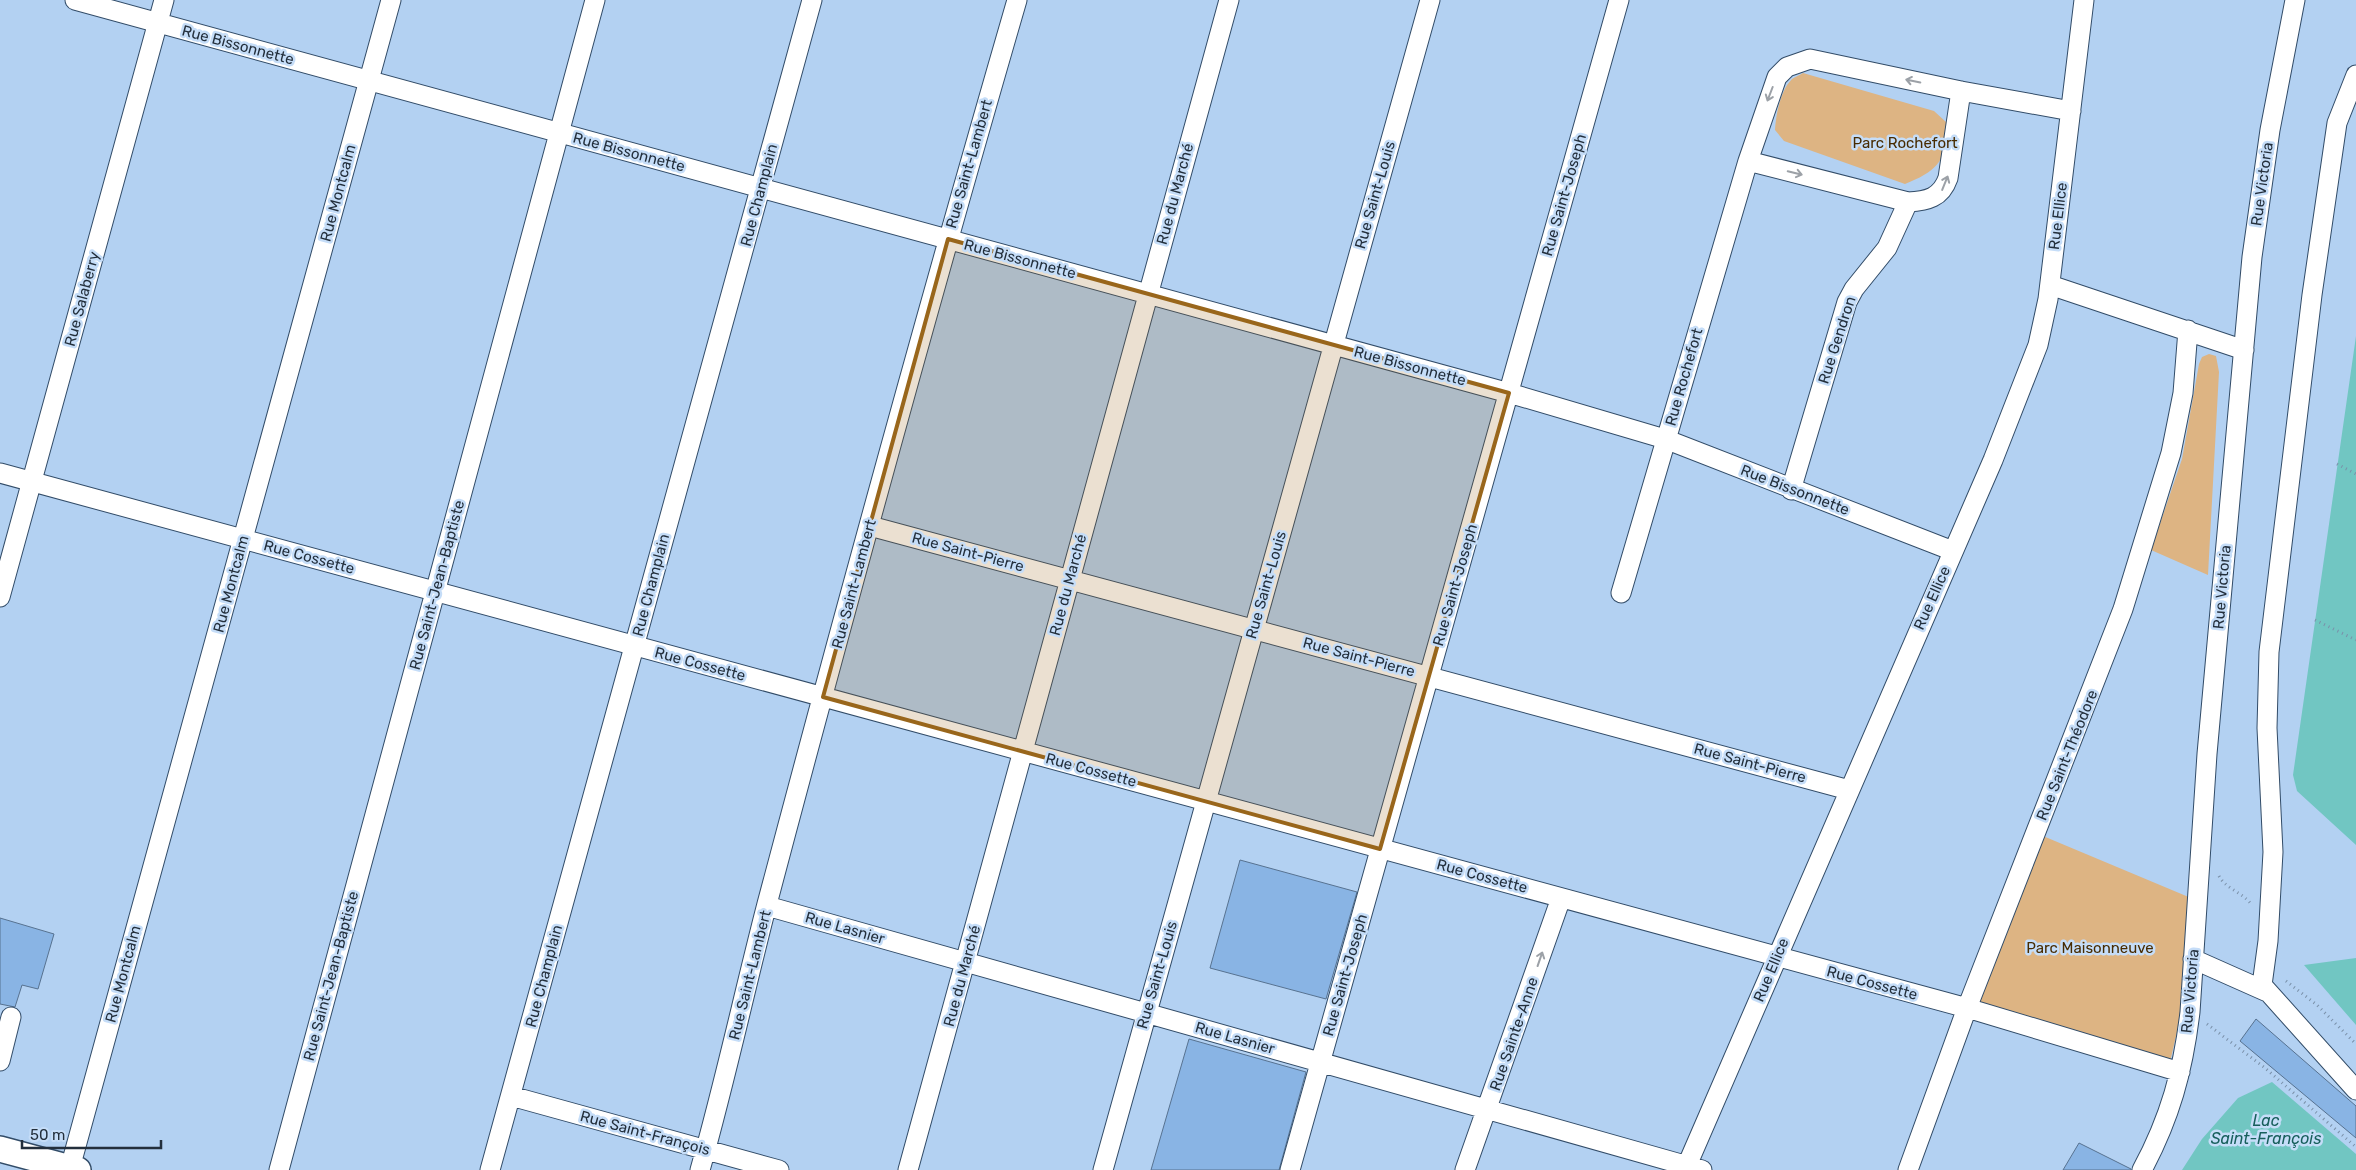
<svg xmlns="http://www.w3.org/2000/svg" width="2356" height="1170" viewBox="0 0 2356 1170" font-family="Rubik,sans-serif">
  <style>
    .green { fill: #ddb483 }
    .water { fill: #71c6c2 }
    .building { fill: #89b4e4; stroke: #577290 }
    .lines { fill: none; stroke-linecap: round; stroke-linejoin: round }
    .minor-casing { stroke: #324c68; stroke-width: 21 }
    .major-casing { stroke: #324c68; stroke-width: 28 }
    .path { stroke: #7a90a9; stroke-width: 3; stroke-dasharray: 1 4; stroke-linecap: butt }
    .minor { stroke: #fff; stroke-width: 19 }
    .major { stroke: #fff; stroke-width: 25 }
    .oneway { stroke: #9ca1a7 }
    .marked { fill: #99661b; fill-opacity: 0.2; stroke: #99661b; stroke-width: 4; stroke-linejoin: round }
    .labels { text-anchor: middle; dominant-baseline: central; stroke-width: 5; stroke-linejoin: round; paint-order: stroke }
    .street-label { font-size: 15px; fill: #232f3c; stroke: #c5ddf8 }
    .park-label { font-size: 15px; fill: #472b00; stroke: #c5ddf8 }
    .water-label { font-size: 16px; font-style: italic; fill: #175f5c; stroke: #c5ddf8 }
  </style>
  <rect width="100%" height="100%" fill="#b3d1f2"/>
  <path class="green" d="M1803,73L1934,111L1946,122C1949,159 1938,171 1905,184L1784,141L1775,130C1776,115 1780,91 1792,79C1795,77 1800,75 1803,73Z
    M2209,354L2216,356L2219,372L2208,575L2151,550L2182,459L2199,364L2202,357Z
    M2043,836L2191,898L2181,1015L2170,1062L1978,1003Z"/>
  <path class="water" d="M2356,336V845L2297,791L2293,775Z
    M2356,958V1025L2304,965Z
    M2272,1082L2356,1154V1170H2182L2202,1139L2238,1098Z"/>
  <path class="building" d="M1240,860L1357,892L1326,999L1210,968Z
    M0,918L54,934L38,989L22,985L15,1007L0,1004Z
    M2256,1019L2356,1106V1138L2240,1041Z
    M1189,1039L1306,1072L1279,1170H1151Z
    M2079,1143L2131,1169V1170H2063Z"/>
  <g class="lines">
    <g class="minor-casing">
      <path id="minor" d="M75,0L1509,393L1665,439L1953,551
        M2356,75L2337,123L2312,295L2269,652L2267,728L2273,852L2268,941L2262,985L2356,1090
        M1748,161L1908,202C1927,201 1941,198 1948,178L1961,91
        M2050,285L2244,350
        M0,473L1967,1008L2180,1072
        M1791,490L1847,302L1854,289L1887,248L1908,202
        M870,526L1849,790
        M1621,593L1748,161L1777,77L1787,67L1810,59L1961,91L2071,111
        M0,597L164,0
        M767,906L1702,1170
        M2193,959L2265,991
        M0,1061L11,1017
        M511,1096L779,1170
        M70,1168L391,0
        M279,1170L595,0
        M490,1170L812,0
        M700,1170C725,1082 744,993 767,904C847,602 930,300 1017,0
        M908,1170L1229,0
        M1103,1170L1430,0
        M1290,1170L1619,0
        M1465,1170L1561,898
        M1685,1170L1993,460L2038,345L2048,299L2084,0
        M1908,1170L1967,1008L2123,609L2171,453L2183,393L2188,330
        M2142,1170C2170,1118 2183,1071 2190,1012L2207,754L2252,257L2270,130L2295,0"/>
    </g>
    <g class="major-casing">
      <path id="major" d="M0,1149L78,1170"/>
    </g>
    <path class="path" d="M2337,464L2356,474
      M2315,620L2356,640
      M2219,876C2226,889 2242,892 2251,904
      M2286,981L2317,1005L2356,1044
      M2207,1024L2265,1068L2356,1147"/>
    <use href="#minor" class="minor"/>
    <use href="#major" class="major"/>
  </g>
  <defs><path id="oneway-shaft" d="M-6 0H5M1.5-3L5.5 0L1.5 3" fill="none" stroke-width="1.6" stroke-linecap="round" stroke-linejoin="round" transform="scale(1.25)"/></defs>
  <g class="oneway">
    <use href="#oneway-shaft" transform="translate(1913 81) rotate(-168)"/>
    <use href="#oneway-shaft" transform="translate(1770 94) rotate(111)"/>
    <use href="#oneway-shaft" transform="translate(1795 173) rotate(14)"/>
    <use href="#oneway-shaft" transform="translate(1945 183) rotate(-68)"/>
    <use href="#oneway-shaft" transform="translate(1540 959) rotate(-71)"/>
  </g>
  <path class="marked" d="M948,239L1509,393L1380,849L823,697Z"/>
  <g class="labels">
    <g class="street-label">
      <text transform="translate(238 45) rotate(15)">Rue Bissonnette</text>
      <text transform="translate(629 152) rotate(15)">Rue Bissonnette</text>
      <text transform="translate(969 164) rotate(-74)">Rue Saint-Lambert</text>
      <text transform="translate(2262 184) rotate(-82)">Rue Victoria</text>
      <text transform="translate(338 193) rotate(-75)">Rue Montcalm</text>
      <text transform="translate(1175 194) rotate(-75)">Rue du Marché</text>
      <text transform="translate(759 195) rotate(-75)">Rue Champlain</text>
      <text transform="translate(1375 195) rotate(-74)">Rue Saint-Louis</text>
      <text transform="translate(1564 195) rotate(-74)">Rue Saint-Joseph</text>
      <text transform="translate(2058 216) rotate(-83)">Rue Ellice</text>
      <text transform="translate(1020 259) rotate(15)">Rue Bissonnette</text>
      <text transform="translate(82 299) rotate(-75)">Rue Salaberry</text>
      <text transform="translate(1837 340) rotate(-72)">Rue Gendron</text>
      <text transform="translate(1410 366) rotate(15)">Rue Bissonnette</text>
      <text transform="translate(1684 377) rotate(-74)">Rue Rochefort</text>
      <text transform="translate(1795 490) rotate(21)">Rue Bissonnette</text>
      <text transform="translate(968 552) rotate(15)">Rue Saint-Pierre</text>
      <text transform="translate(309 557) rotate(15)">Rue Cossette</text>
      <text transform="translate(231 584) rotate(-75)">Rue Montcalm</text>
      <text transform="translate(854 584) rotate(-75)">Rue Saint-Lambert</text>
      <text transform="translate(437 585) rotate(-75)">Rue Saint-Jean-Baptiste</text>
      <text transform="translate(651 585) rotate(-75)">Rue Champlain</text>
      <text transform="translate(1068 585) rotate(-75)">Rue du Marché</text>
      <text transform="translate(1266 585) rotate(-74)">Rue Saint-Louis</text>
      <text transform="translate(1455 585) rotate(-74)">Rue Saint-Joseph</text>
      <text transform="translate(2222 587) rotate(-85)">Rue Victoria</text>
      <text transform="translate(1932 598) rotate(-66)">Rue Ellice</text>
      <text transform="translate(1359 657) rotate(15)">Rue Saint-Pierre</text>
      <text transform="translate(700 664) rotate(15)">Rue Cossette</text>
      <text transform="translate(2067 755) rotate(-68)">Rue Saint-Théodore</text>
      <text transform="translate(1750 763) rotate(15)">Rue Saint-Pierre</text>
      <text transform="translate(1091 770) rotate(15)">Rue Cossette</text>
      <text transform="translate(1482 876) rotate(15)">Rue Cossette</text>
      <text transform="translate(845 928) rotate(16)">Rue Lasnier</text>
      <text transform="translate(1771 970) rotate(-67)">Rue Ellice</text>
      <text transform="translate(123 974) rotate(-75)">Rue Montcalm</text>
      <text transform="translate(750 975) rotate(-76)">Rue Saint-Lambert</text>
      <text transform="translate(1157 975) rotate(-74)">Rue Saint-Louis</text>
      <text transform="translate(1345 975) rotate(-74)">Rue Saint-Joseph</text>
      <text transform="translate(331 976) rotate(-75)">Rue Saint-Jean-Baptiste</text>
      <text transform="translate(544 976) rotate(-75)">Rue Champlain</text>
      <text transform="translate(962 976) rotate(-75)">Rue du Marché</text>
      <text transform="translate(1872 983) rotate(15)">Rue Cossette</text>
      <text transform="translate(2190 991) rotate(-85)">Rue Victoria</text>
      <text transform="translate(1514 1034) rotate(-71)">Rue Sainte-Anne</text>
      <text transform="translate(1235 1038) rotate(16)">Rue Lasnier</text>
      <text transform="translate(645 1133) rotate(15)">Rue Saint-François</text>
    </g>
    <g class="park-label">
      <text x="1905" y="143">Parc Rochefort</text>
      <text x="2090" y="948">Parc Maisonneuve</text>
    </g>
    <g class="water-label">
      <text x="2266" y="1120">Lac<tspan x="2266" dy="18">Saint-François</tspan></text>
    </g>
  </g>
  <path d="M22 1140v8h139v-8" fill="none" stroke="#232f3c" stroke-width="2.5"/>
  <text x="30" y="1140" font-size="15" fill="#232f3c" stroke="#c5ddf8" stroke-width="4" paint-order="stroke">50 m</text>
</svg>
